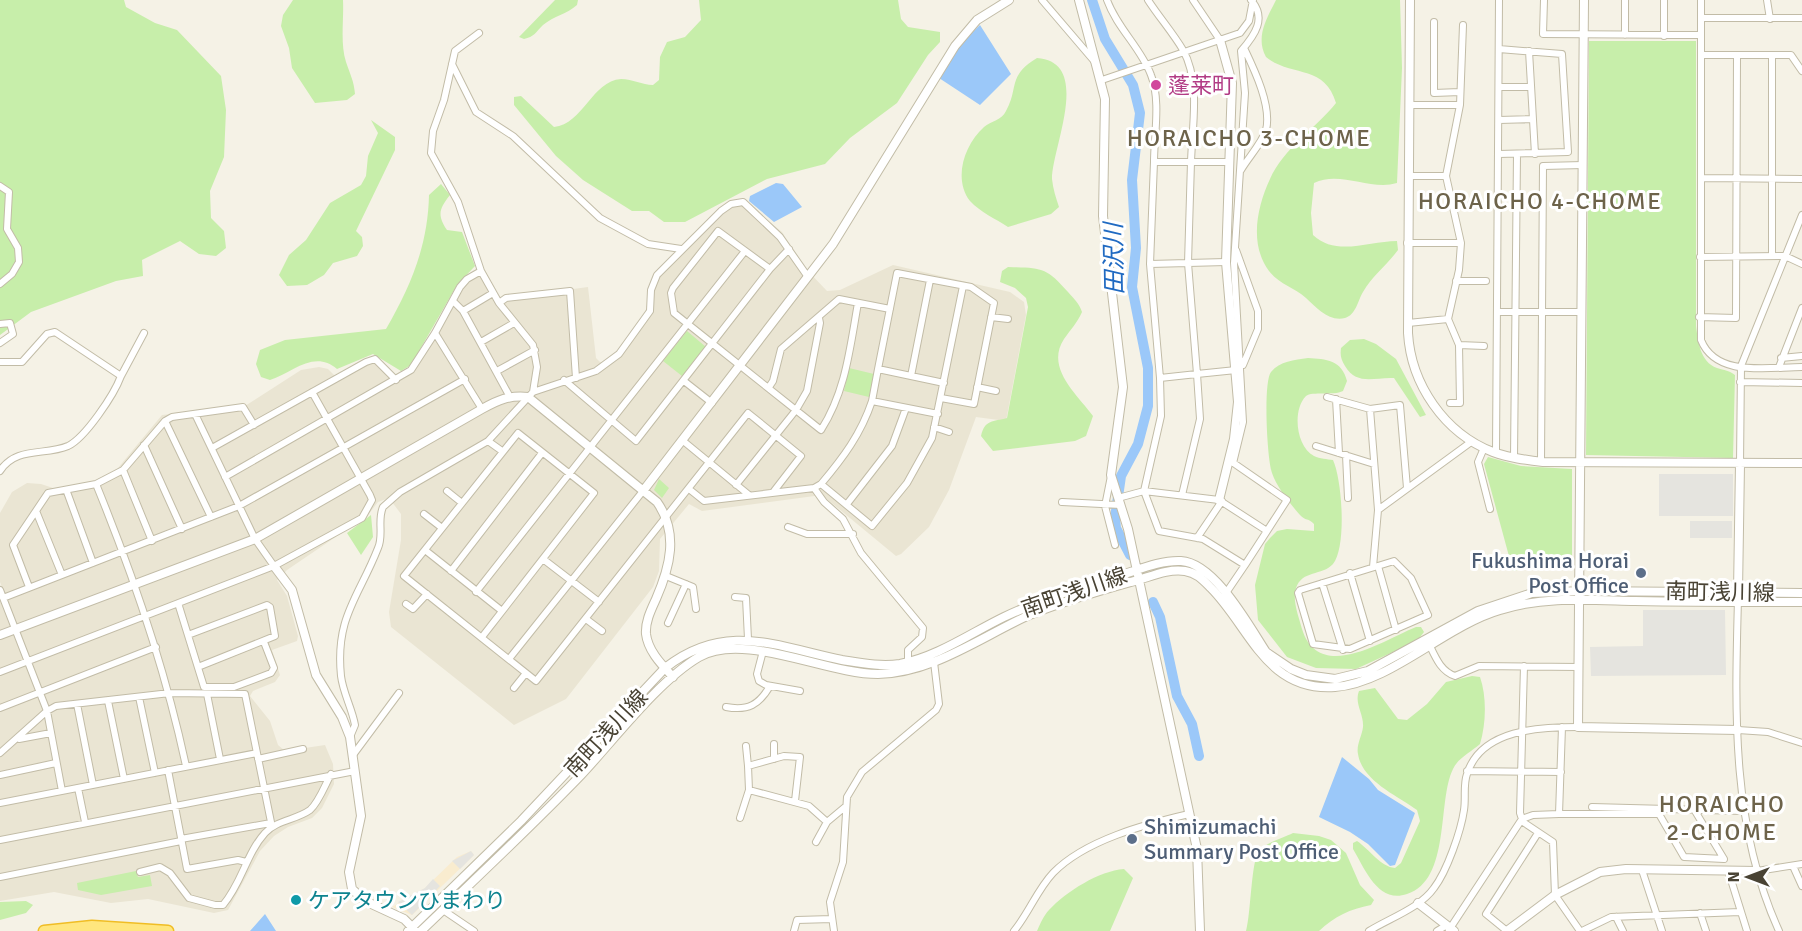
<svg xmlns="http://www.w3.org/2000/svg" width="1802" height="931" viewBox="0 0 1802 931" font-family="Signika,'Noto Sans JP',sans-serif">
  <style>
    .residential { fill: #eae5d3 }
    .commercial { fill: #f9eccf }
    .green { fill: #c7eeaa }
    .parking { fill: #e5e4df }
    .water { fill: #9bc8f9 }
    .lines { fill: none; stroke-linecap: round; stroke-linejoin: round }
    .river { stroke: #9bc8f9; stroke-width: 10 }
    .minor-casing { stroke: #c2bca7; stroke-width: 8 }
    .tertiary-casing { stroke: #c2bca7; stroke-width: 10 }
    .trunk-casing { stroke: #f0bd25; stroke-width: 13 }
    .minor { stroke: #fff; stroke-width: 6 }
    .tertiary { stroke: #fff; stroke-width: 8 }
    .trunk { stroke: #ffe67e; stroke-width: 10 }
    .hotel-dot { fill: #d1479c; stroke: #fff; stroke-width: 2 }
    .service-dot { fill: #5c6f8a; stroke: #fff; stroke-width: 2 }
    .culture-dot { fill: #0f9aa8; stroke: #fff; stroke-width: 2 }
    .labels { text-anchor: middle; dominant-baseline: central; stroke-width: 6; stroke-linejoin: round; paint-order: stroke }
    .hotel-label { font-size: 22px; fill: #b23c85; stroke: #fff; text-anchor: start }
    .service-label { font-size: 22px; fill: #4e5e75; stroke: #fff; text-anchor: end }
    .street-label { font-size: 22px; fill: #494334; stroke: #fff }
    .culture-label { font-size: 22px; fill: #0d838f; stroke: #fff; text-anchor: start }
    .neighbourhood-label { font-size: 24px; letter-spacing: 1.5px; fill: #6d634a; stroke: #fff }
    .water-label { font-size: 24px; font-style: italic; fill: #206ac2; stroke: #fff }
  </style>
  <rect width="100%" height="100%" fill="#f5f2e6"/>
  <path class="residential" d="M736,200H743L782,232L806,269L827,291L840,290L893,265L1010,292L1024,302L1026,315L1006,421L976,417L949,490L929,527L901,554L896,556L822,495L702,511L689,504L660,539L659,571L653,587L566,699L514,725L391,627L389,612L401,540V514L389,498L378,502L368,515L287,570L277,580L287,596L298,636L297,641L272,650L280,675L275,682L253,691L250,696L270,721L278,745L285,751L325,745L333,764L334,784L322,808L312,818L288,827L274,836L260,851L228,910L214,913L148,899L111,903L54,892L0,901V598L5,596L0,582V513L12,492L27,483L41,484L62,491L102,479L118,468L162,415L245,406L301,370L319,367L328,369L336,377L377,360L395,378L404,376L469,279L484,273L499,299L588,287L596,358L600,362H608L618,355L642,324L653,282L726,205Z"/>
  <path class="commercial" d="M471,851L474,855L412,915L392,907L425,888L457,857Z"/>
  <path class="green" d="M0,0H124L126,7L155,23L177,30L221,76L226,110L224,157L210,191L211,218L224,231L226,248L216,256L199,254L180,241L142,260L143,276L116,281L31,312L0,335Z
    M293,0H343C344,20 340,43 346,62C350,74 354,81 355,94L347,100L315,103L292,68L289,48L281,26L283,15Z
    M555,0H578L577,5C567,14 554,16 543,25C536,32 534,37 524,39L519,37Z
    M699,0H898L901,19L908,27L940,32V42L928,55L897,103L850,138L825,164L767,179L685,222H664L649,211H632L583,180L556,156L514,105V97L521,96L554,127C583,124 592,81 621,79C633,79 642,85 653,85L659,80L660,57L667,42L685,37L701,20Z
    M1276,0H1400L1402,68L1397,183C1370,191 1340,170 1314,183L1311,213L1313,235C1336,257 1369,241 1397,241L1398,250C1387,265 1372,276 1363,292C1358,300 1356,315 1345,318C1329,322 1317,308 1306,298C1295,288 1279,284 1269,271C1249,244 1257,207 1270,179C1283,149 1316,128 1336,103C1325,64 1290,77 1266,57C1255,37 1267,18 1276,0Z
    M1589,41H1696V326C1698,341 1700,362 1717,368C1724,370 1730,371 1735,375L1733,458L1586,455Z
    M1037,58C1093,62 1052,147 1052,179C1053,189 1056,198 1059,207L1051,214L1008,227C996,219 980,212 970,201C953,179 964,145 984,127C991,121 1002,120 1006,111C1019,88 1007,76 1037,58Z
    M371,120L395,137V150L356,231L362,237L363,246L357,256L333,263L324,275L307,285L287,286L279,275L289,255L306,240L330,203L361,185L366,176L368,156L378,133Z
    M441,184L450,195C439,209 437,215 447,230L462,232L475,266L457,285L411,365L401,371L373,354L337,369C314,349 292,373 270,380L261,377L256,364L260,350L285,340L386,329C411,286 428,245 429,195Z
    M1008,267C1042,268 1046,267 1068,292C1074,299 1079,303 1082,312C1077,323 1071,329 1064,339C1045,368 1077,394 1093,416L1086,436L1075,441L993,451L981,436C985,419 993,422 1007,418L1028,307L1026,298L1015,288L1000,282L1002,271Z
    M687,331L706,347L682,376L663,361Z
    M1364,339L1376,344L1396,359L1426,415L1420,417L1394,378C1374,377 1357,386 1345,366C1341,359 1340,356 1341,348L1350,340Z
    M1308,358C1326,359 1342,360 1347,381L1343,391C1333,396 1312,391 1306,396C1292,410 1296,447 1314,456C1320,459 1327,459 1333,460C1342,479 1347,547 1333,564C1322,576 1302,570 1296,588C1292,601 1299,617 1302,629C1319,684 1384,640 1416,627H1421L1424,632L1417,641L1356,669L1316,668L1287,657L1258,620L1255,585L1265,544L1270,538L1277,531L1287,529L1314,531V524C1309,518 1305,521 1300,515C1291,505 1276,486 1272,473C1267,459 1263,382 1271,372C1280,361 1294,360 1308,358Z
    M849,368L874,374L869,397L844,391Z
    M1488,457L1521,466L1572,469V559L1513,571L1484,464Z
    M659,479L669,488L662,498L654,490Z
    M371,515L373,537L361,555L347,533Z
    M1472,676L1480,677C1487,697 1486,724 1480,744C1471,752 1458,758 1453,769C1437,801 1451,880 1407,894C1378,904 1365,869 1353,849V843L1357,841C1369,849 1381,867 1395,868L1401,863L1420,821L1417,810C1398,796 1362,781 1358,754C1356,745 1362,736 1363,727C1364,714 1354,704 1359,691L1375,688L1398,719L1407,720L1427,704L1446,682Z
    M1293,833L1319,836L1331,840L1346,853L1360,885L1374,900L1371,905C1350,909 1335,916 1319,931H1246C1251,914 1251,861 1259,851C1265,843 1283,838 1293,833Z
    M1124,869L1133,878L1110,931H1037C1040,924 1044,915 1049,910C1067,891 1099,871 1124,869Z
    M136,871L138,877L150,875L152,886L101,895L78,890L77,883Z
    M26,901L33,905L26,913L0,920V902Z"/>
  <path class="parking" d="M1659,474H1733V516H1659Z
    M1690,521H1732V538H1690Z
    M1643,610H1725L1726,675L1591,676L1590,647L1643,646Z
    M471,851L474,855L460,869L452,861Z
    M433,879L440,886L412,915L398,902L425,888Z"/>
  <path class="water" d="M980,25L1011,74L980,105L939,78L960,44Z
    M776,183L783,184L802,207L774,222L749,201L750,196Z
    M1342,757L1369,779L1378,790L1415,813L1395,865L1390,866L1368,844L1350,832L1319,817Z
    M265,914L276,931H250Z"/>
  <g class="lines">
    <path class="river" d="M1092,0L1105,39L1133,85L1140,113L1132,180L1136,248L1132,287L1148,368V406L1138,444L1121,476L1115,518L1116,528L1130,555
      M1153,602L1160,617L1177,696L1192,724L1199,756"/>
    <g class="minor-casing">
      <path id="minor" d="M1042,0L1095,62
        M1107,0C1117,28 1141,48 1151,75C1161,100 1154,136 1154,162
        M1148,0C1159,17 1173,33 1183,50C1201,82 1192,127 1191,162H1230
        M1193,0L1220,40
        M1544,0L1543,34L1701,35
        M1701,0V340C1716,378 1769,367 1802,367
        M1767,0L1770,19
        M1701,18H1802
        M1434,22V93L1460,92
        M479,33L455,51L444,100L433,131L431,153L458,202L481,271L499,303L533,345L537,367L533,392
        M1625,35V0
        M1664,36V0
        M1529,51L1535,154
        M1701,55H1791L1802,71
        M452,64L476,112L513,136L600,218L648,244L681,249
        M1102,80L1240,33L1249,21L1253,0
        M1499,87H1531
        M1409,105H1460
        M1499,120L1533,119
        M1499,154L1568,152L1562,54L1499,49
        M1241,170C1248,158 1262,143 1266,130C1272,106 1254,69 1244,48
        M1408,176H1446
        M1701,178L1802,179
        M0,186L9,192L7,229L18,248L19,262L12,274L0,284
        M1407,243H1461
        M1236,250L1258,311V329L1243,365
        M1772,256V55
        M1700,257L1785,256L1802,264
        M1150,264L1154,162H1191L1188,263L1226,262
        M770,269L718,231L673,288L671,293L674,313L821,430C846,391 850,347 858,303
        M1456,281H1486
        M454,302L463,311L510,397
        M499,303L506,298L570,291L576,378
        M463,311L493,293
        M1497,312H1581
        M991,317L1008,319
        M1699,317L1736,318L1737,55
        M1408,323L1448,319
        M0,324L10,323L13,334L0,343
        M435,333L482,409
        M481,342L514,323
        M1459,345L1484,346
        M1781,358L1802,356
        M0,362H22L47,334L55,332L121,376C114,395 85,438 68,446C45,456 16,446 0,471
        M1779,367L1802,308
        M497,371L535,350
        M121,376L144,333
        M911,376L930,280
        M1160,378L1150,264L1188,263L1197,374L1236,370
        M564,380L636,441L770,269L789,249
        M684,381L712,403
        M1740,382L1802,383
        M769,387L773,381L781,349L839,299L890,309
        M977,387L996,391
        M1327,397L1370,409L1400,405L1407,488
        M941,398L974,404L994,303L971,287L897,273L878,369L944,383
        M1336,399L1339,453
        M872,401L878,369
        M1450,403H1460L1459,345L1448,319L1459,270L1461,243L1446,176L1460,105L1463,25
        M1370,409L1378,510
        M195,414L255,539L274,566
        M165,421L211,517
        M934,427L949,432
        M682,440L749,495
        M144,445L182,529
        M1316,446L1374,464
        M212,448L366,362L375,359L396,380
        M1484,448L1478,462L1490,509
        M502,451L488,441L533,392L596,371L619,354L650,311L651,290L657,275L721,211L731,204L743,202L780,237L808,277
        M1496,453L1499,0
        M1346,455L1348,498
        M1514,458L1517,154
        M1541,461L1543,166L1583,165
        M1232,462L1287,500L1267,531
        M1233,463L1243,422L1234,263L1245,93L1241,51C1255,35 1267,18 1251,0
        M1740,464L1741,366L1802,215
        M123,470L152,541
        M1111,476L1105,506L1115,545
        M225,477L411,370L435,333L460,287L467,279L481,271
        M96,484C134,577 165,668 186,766
        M821,484C843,458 861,434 872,401L938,414
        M736,485L796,410L807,391L820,323L819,318
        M814,488L824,502L843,519L861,553L923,628L922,637L908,650V664
        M689,489L704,501L814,488L821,484L872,526L907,483L932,438L963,286
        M447,491L462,503
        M67,492L93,563
        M1118,498L1144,491L1219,500L1267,531L1245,565L1203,539L1159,531L1144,491L1161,416L1160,378L1197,374L1200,419L1182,495
        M1062,502L1121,505
        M847,504L892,446L906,408
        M36,511L62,575
        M424,514L442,528
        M788,527L807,534H853
        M1197,538L1222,501
        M425,550L502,611
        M543,559L599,602
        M1394,561L1411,578L1428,615L1350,649L1313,644L1298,593L1300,590Z
        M1378,566L1396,630
        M1373,567L1378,510L1471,442
        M451,571L542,453
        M1350,573L1370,641
        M666,576L693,587L696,609
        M1322,583L1343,650
        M29,587L13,545L48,493L96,484L123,470L165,421L172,417L243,407L254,425
        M0,590L47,711L62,791
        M476,592L745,251
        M1226,593L1245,565
        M735,597L746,598L748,639
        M3,598L239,506L465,379
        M1738,599C1735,711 1731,826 1779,931
        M178,603L204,687H234L271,673L274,668L264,642
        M406,604L413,609L427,594
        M586,619L602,631
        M668,623L686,584
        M188,635L267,605L270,607L275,636L198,667
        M482,637L594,493L518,433L404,576L536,681L748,413L801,456L774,491
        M1428,642C1435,656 1440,671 1455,676L1479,666L1579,667
        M763,651L757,674L759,681L766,685L800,691
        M509,659L643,491
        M1524,666L1520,813L1523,822L1553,842L1555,895L1580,931
        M0,672L274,566L362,518L372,500L370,495L312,392
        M514,688L526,673
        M207,694L220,759
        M139,697L155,773
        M108,701L124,779
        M77,704L93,785
        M726,707C748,711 759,705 770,686
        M0,708L156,647
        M1738,730L1768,732L1802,743
        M350,737L355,725C352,708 343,693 341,676C335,617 359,597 378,548C384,535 377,520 383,507L400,492L488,441
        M19,739L51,733
        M774,744V759
        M746,746L748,766
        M0,753L47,711L56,706L170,693L245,694L272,827
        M353,755L399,693
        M258,759L303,749
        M168,770L187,869L238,860L246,862
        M1467,771L1561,772
        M0,775L56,763
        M78,788L85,822
        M795,801L800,757L784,756L748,766L749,790L809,806L827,822L845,807
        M0,803L257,753
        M1592,807L1743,811
        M1660,810L1659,814L1684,857L1724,859L1695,811
        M1559,814H1659
        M740,818L749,790
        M181,839L271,823
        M0,840L355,771
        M816,842L827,822
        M1793,866L1802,886
        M1642,870L1662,931
        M1728,870L1747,931
        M1757,871L1802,864
        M140,872L160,867L170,873L189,898L215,905H223C242,883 246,854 265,833C277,820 296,820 310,810C319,802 325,785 331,774
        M0,877L181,841
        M443,910L474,931
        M1700,913L1706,931
        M1616,917L1623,931
        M1449,930L1522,819L1533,815L1559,814L1562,727
        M794,931L797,920L832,919
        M834,931L830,902L843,862L847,797L862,772L936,710L939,704L934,662
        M1014,931C1029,913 1037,890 1053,873C1085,840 1146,824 1189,814
        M1369,931C1390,918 1420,908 1434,888C1447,871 1461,831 1464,810C1466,798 1463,785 1467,774C1481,729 1540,727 1578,727
        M1437,931L1447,925
        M1507,931L1486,914L1538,833
        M1582,931L1611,917L1740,912"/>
    </g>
    <g class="tertiary-casing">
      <path id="tertiary" d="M1079,0L1105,99L1103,216L1123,387L1111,475L1128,529L1197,849L1200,931
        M1410,0L1408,333C1411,384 1444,433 1493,452C1509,458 1526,460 1543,462L1802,463
        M1584,0L1578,727L1738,730
        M643,491L833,244L955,46L977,20L1009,0
        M1219,500L1234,439L1238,402L1226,262L1232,83L1220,40
        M274,566L292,590L316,675L342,717L350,737L361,816L349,872L352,889L365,901L404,919L416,931
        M1738,592L1740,464
        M0,635L255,539L482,409C498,400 509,395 528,397L657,502C679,533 670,567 656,599C651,610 645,622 646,634C648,651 662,665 673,677
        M1418,903L1454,931
        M408,931L521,821L665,668C725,621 775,646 842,660C861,663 881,667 900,664C937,657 971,633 1004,617C1042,599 1075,589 1115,577C1136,571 1159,560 1181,561C1215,563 1249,626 1266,652L1291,669L1306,675L1335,679L1368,671L1478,611L1532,593L1581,591L1802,593
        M421,931C475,879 529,829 581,775C614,740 658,681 699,657C743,631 826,674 878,674C931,673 978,639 1025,617C1060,602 1095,592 1131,582C1148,578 1167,568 1185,571C1197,573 1203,580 1211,588C1250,627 1266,692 1335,687C1390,683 1445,626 1500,610C1543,596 1590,600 1635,601C1690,602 1746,602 1802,602
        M1507,931L1555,895L1600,872L1626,869L1757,871"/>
    </g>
    <g class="trunk-casing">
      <path id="trunk" d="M44,931L92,926L168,931"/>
    </g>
    <use href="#minor" class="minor"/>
    <use href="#tertiary" class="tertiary"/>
    <use href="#trunk" class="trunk"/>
  </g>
  <circle class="hotel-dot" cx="1156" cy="85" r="6"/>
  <g class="service-dot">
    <circle cx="1641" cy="573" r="6"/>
    <circle cx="1132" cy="839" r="6"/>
  </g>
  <circle class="culture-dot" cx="296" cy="900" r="6"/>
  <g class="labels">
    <g class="hotel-label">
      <text x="1168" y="85">蓬莱町</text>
    </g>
    <g class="service-label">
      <text x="1629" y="560">Fukushima Horai<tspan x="1629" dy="25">Post Office</tspan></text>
      <text x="1144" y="826" text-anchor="start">Shimizumachi<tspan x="1144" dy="25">Summary Post Office</tspan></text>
    </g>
    <g class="street-label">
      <text transform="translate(1074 592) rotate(-19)">南町浅川線</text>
      <text transform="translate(1720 592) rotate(1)">南町浅川線</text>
      <text transform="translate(606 733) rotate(-47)">南町浅川線</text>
    </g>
    <g class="culture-label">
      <text x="308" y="900">ケアタウンひまわり</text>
    </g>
    <g class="neighbourhood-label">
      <text x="1249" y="138">HORAICHO 3-CHOME</text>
      <text x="1540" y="201">HORAICHO 4-CHOME</text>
      <text x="1722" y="804">HORAICHO<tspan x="1722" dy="28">2-CHOME</tspan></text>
    </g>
    <g class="water-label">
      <text transform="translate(1114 259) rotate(-91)">田沢川</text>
    </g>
  </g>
  <g transform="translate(1748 877) rotate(270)" stroke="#ffffff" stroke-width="4.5" paint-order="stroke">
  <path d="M0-4.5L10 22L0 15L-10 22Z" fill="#494334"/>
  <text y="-9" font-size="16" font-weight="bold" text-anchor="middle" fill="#494334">N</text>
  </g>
</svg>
